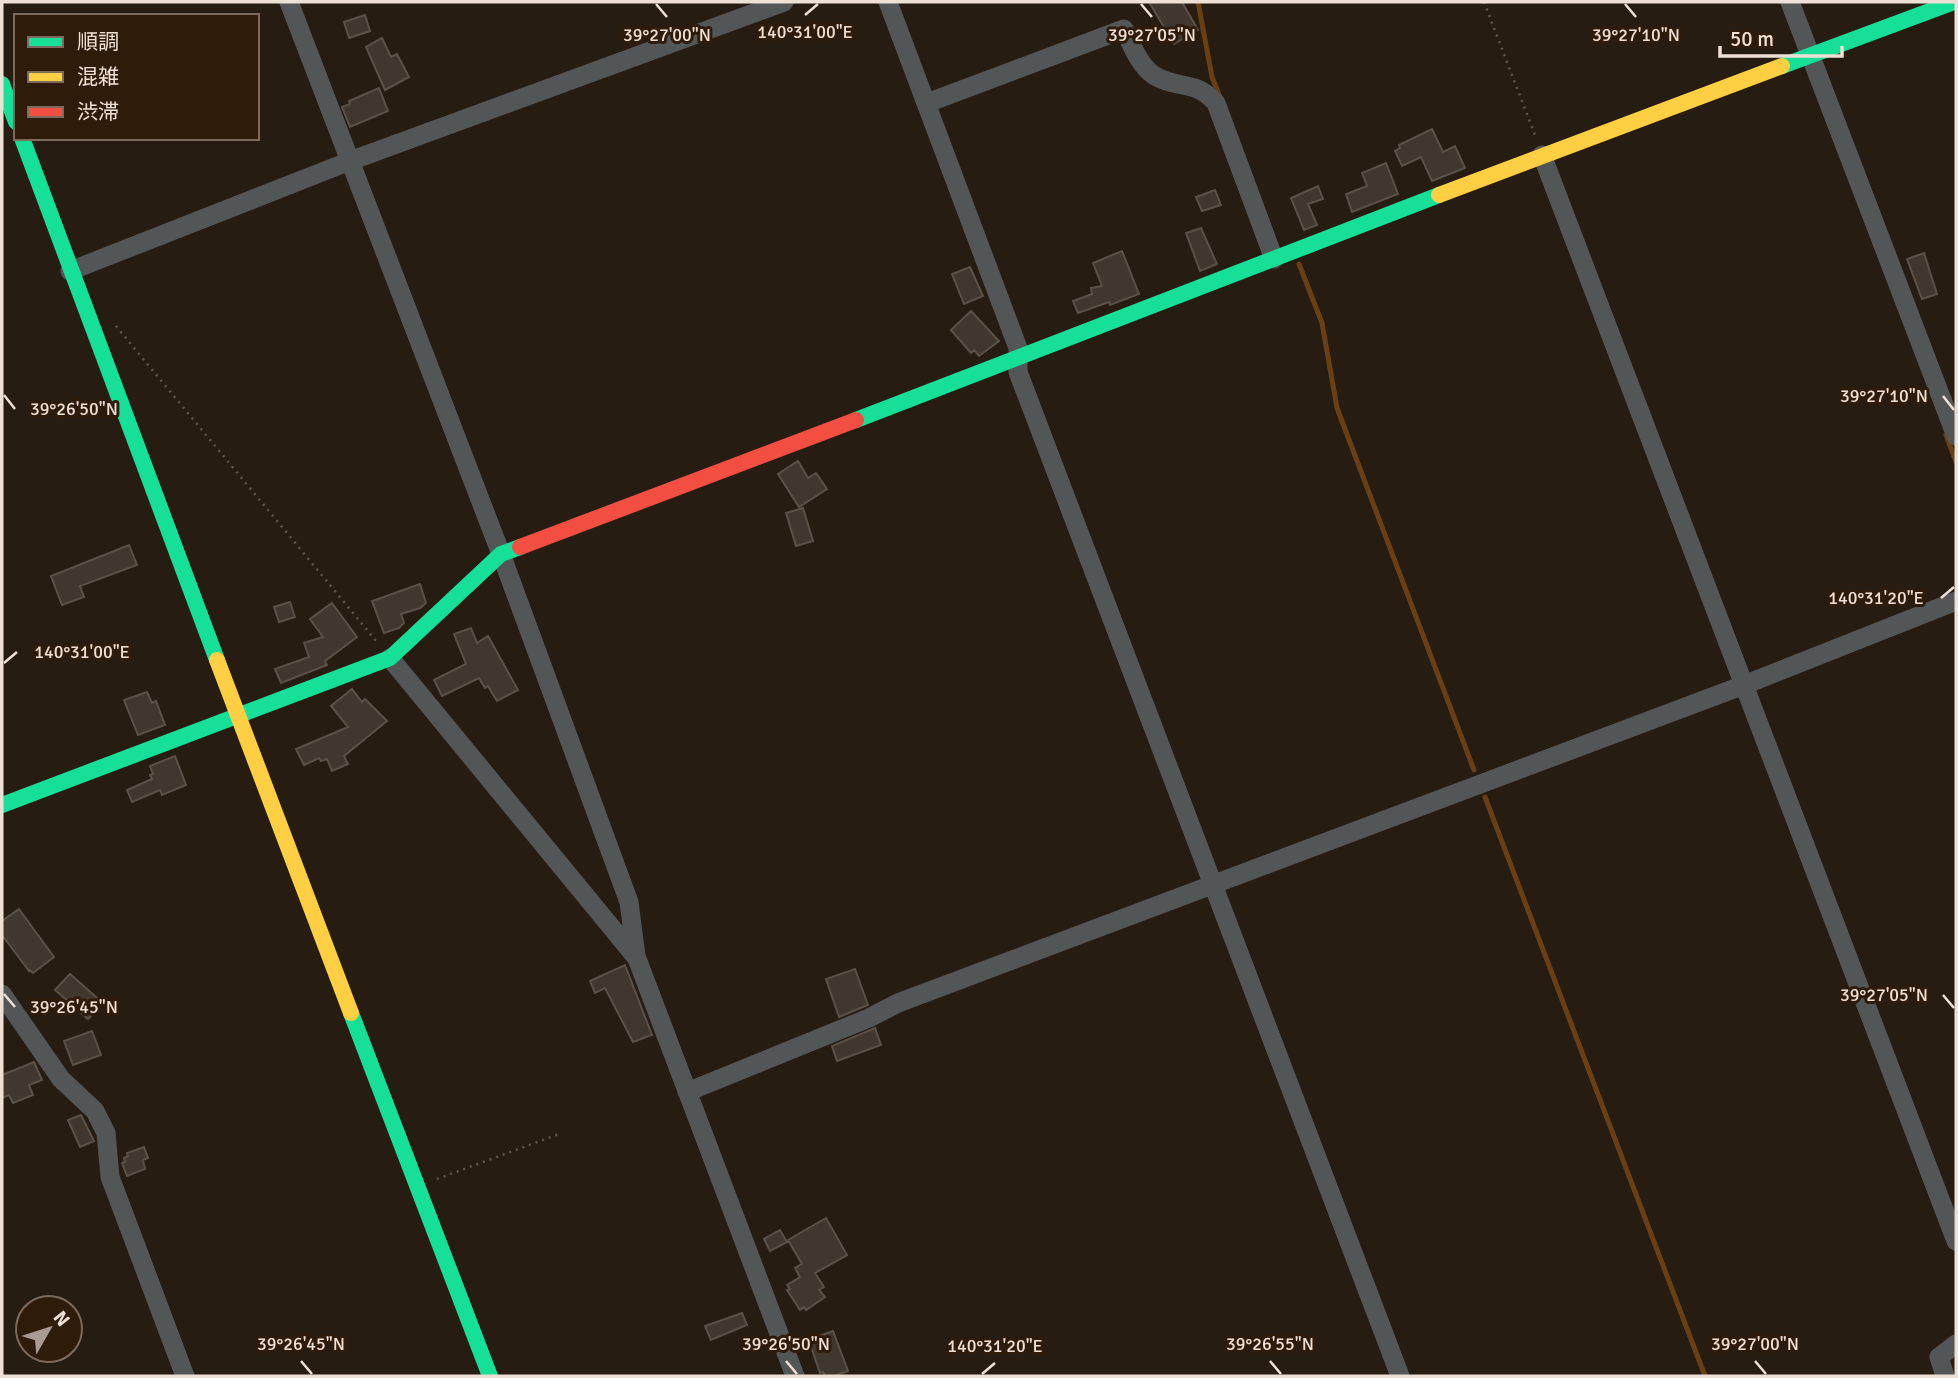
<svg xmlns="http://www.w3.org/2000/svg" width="1958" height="1378" viewBox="0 0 1958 1378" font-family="Signika,'Noto Sans JP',sans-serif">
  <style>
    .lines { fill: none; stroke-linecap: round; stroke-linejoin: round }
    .stream { stroke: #6a3f15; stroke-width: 5 }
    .building { fill: #41372f; stroke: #5a5148; stroke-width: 2 }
    .path { stroke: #595853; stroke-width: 2.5; stroke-dasharray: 2 5; stroke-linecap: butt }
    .street { stroke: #535656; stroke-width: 19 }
    .fast { stroke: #16e098; stroke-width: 16 }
    .slow { stroke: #ffcf43; stroke-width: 16 }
    .jam { stroke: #f24e42; stroke-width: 16 }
    .ticks { fill: none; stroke: #efe0d6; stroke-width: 2.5 }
    .ticks-label { font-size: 18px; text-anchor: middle; fill: #efe0d6; stroke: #2f1b0a; stroke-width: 6; stroke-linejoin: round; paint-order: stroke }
  </style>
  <rect width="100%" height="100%" fill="#271c12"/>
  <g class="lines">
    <path class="stream" d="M1198,2L1212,77L1220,97
      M1299,264L1322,323L1337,408L1474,770
      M1946,435L1956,462
      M1485,797L1705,1376"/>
  </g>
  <path class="building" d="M1149,2H1182L1198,30L1174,44Z
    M365,15L370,31L349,38L344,22Z
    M382,38L391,57L397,54L409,77L385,90L366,47Z
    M379,88L388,111L350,127L342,107L350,104L349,101Z
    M1432,129L1443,152L1455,146L1465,168L1432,181L1421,157L1402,166L1395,151L1400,148L1399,145Z
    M1386,163L1398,194L1352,212L1346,194L1367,186L1362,173Z
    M1318,186L1323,199L1308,204L1317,225L1304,230L1291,198Z
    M1215,190L1221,205L1202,211L1196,197Z
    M1201,228L1217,264L1200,271L1186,233Z
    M1122,251L1139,294L1110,305L1109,302L1078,313L1073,301L1092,294L1091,288L1102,286L1093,263Z
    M1924,253L1937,294L1922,299L1907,259Z
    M970,267L983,296L964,304L952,274Z
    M971,311L999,341L979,356L974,350L971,353L951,330Z
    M798,461L808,478L816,473L827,489L799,507L778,474Z
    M803,508L813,541L796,546L786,513Z
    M129,545L137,565L80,586L84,597L62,605L51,576Z
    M420,584L426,603L420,608L401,614L404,623L399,628L384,633L372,601Z
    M290,602L295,617L279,622L274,607Z
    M332,603L357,637L325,661L327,665L281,683L275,669L309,657L304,643L323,637L310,619Z
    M471,628L477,643L488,636L518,690L497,701L488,686L485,688L479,678L442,696L434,680L466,664L454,634Z
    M352,689L362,702L365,699L387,721L344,756L348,764L332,771L327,759L321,761L319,758L304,765L296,749L348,727L331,706Z
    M147,692L152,703L156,701L165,725L138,735L124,700Z
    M175,756L186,785L162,795L160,790L132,802L127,790L152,779L150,775L153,774L150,766Z
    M19,909L54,957L33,973L30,970L29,971L2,935V921Z
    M625,965L652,1035L633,1042L605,988L595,993L590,981Z
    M855,969L868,1005L839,1017L826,979Z
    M70,974L103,1003L88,1019L55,990Z
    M875,1028L881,1045L837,1061L832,1046Z
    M92,1031L101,1055L73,1065L64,1041Z
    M34,1062L42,1080L29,1085L33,1095L13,1103L9,1095L2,1098V1075Z
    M81,1115L94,1141L80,1147L68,1120Z
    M144,1147L148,1158L143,1160L145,1169L127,1176L122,1163L125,1162L124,1158L128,1156L127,1153Z
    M826,1218L847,1255L815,1273L824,1287L819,1290L825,1297L806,1310L804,1307L800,1310L787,1290L790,1289L787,1285L800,1277L795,1268L802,1264L788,1240Z
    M780,1230L787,1242L770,1251L764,1239Z
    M742,1313L747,1325L711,1340L705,1326Z
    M833,1331L848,1371L834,1376H825L823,1372L820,1373L810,1344L815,1341L813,1338Z"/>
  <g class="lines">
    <path class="path" d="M1484,2L1535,135
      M116,326L377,642
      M437,1179L559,1134"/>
    <path class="street" d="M289,2L501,554L629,902L636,956L795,1376
      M888,2L1018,348V372L1400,1376
      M1790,2L1956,436
      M927,103L1124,29C1131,44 1140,67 1155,76C1179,90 1195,79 1216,103L1274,259
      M1542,155L1956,1241
      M70,271L350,161L784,2
      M390,658L635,956
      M2,994L61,1079L95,1111L106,1133L110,1177L185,1376
      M687,1092L869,1018L898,1003L1744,685L1956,601
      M1945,1376L1939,1357L1956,1344"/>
    <path class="fast" d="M1782,66L1954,2
      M2,84L16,122
      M22,138L217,660
      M856,420L1439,195
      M2,805L390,658L501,554L520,547
      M351,1013L490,1376"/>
    <path class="slow" d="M1439,195L1782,66
      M217,660L351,1013"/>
    <path class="jam" d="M520,547L856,420"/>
  </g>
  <path class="ticks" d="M656,4L667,17M1141,4L1152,17M1625,4L1636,17M805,15L818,4M4,395L15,409M1943,396L1954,410M1941,598L1954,587M4,663L17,652M4,994L15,1007M1943,995L1954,1008M301,1361L312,1374M786,1361L797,1374M1270,1361L1281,1374M1755,1361L1766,1374M982,1374L995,1363"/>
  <g class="ticks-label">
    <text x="805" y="38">140°31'00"E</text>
    <text x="667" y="41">39°27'00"N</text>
    <text x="1152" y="41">39°27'05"N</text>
    <text x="1636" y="41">39°27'10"N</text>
    <text x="1884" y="402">39°27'10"N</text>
    <text x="74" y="415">39°26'50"N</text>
    <text x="1876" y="604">140°31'20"E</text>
    <text x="82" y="658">140°31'00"E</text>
    <text x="1884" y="1001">39°27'05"N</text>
    <text x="74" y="1013">39°26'45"N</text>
    <text x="301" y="1350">39°26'45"N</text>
    <text x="786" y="1350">39°26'50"N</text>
    <text x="1270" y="1350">39°26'55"N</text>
    <text x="1755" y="1350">39°27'00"N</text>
    <text x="995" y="1352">140°31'20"E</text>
  </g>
  <rect width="1958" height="1378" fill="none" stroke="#efe0d6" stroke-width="7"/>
  <rect x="14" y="14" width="245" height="126" fill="#2f1b0a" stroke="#7c6a5c" stroke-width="2"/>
  <rect x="28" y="37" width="35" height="10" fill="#16e098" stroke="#7c6a5c" stroke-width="2"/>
  <text x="77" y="49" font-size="21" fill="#efe0d6">順調</text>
  <rect x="28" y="72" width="35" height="10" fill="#ffcf43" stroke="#7c6a5c" stroke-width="2"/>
  <text x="77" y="84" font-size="21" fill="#efe0d6">混雑</text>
  <rect x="28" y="107" width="35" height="10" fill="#f24e42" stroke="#7c6a5c" stroke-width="2"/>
  <text x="77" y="119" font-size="21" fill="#efe0d6">渋滞</text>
  <g transform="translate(49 1329) rotate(51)"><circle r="33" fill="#2f1b0a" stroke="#7c6a5c" stroke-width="2"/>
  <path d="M0-5L12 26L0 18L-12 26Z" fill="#a99b91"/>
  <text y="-10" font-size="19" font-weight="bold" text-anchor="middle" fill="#efe0d6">N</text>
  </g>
  <path d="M1720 46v10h122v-10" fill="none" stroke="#efe0d6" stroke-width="3.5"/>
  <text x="1730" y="46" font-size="21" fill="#efe0d6" stroke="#2f1b0a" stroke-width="5" paint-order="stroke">50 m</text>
</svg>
